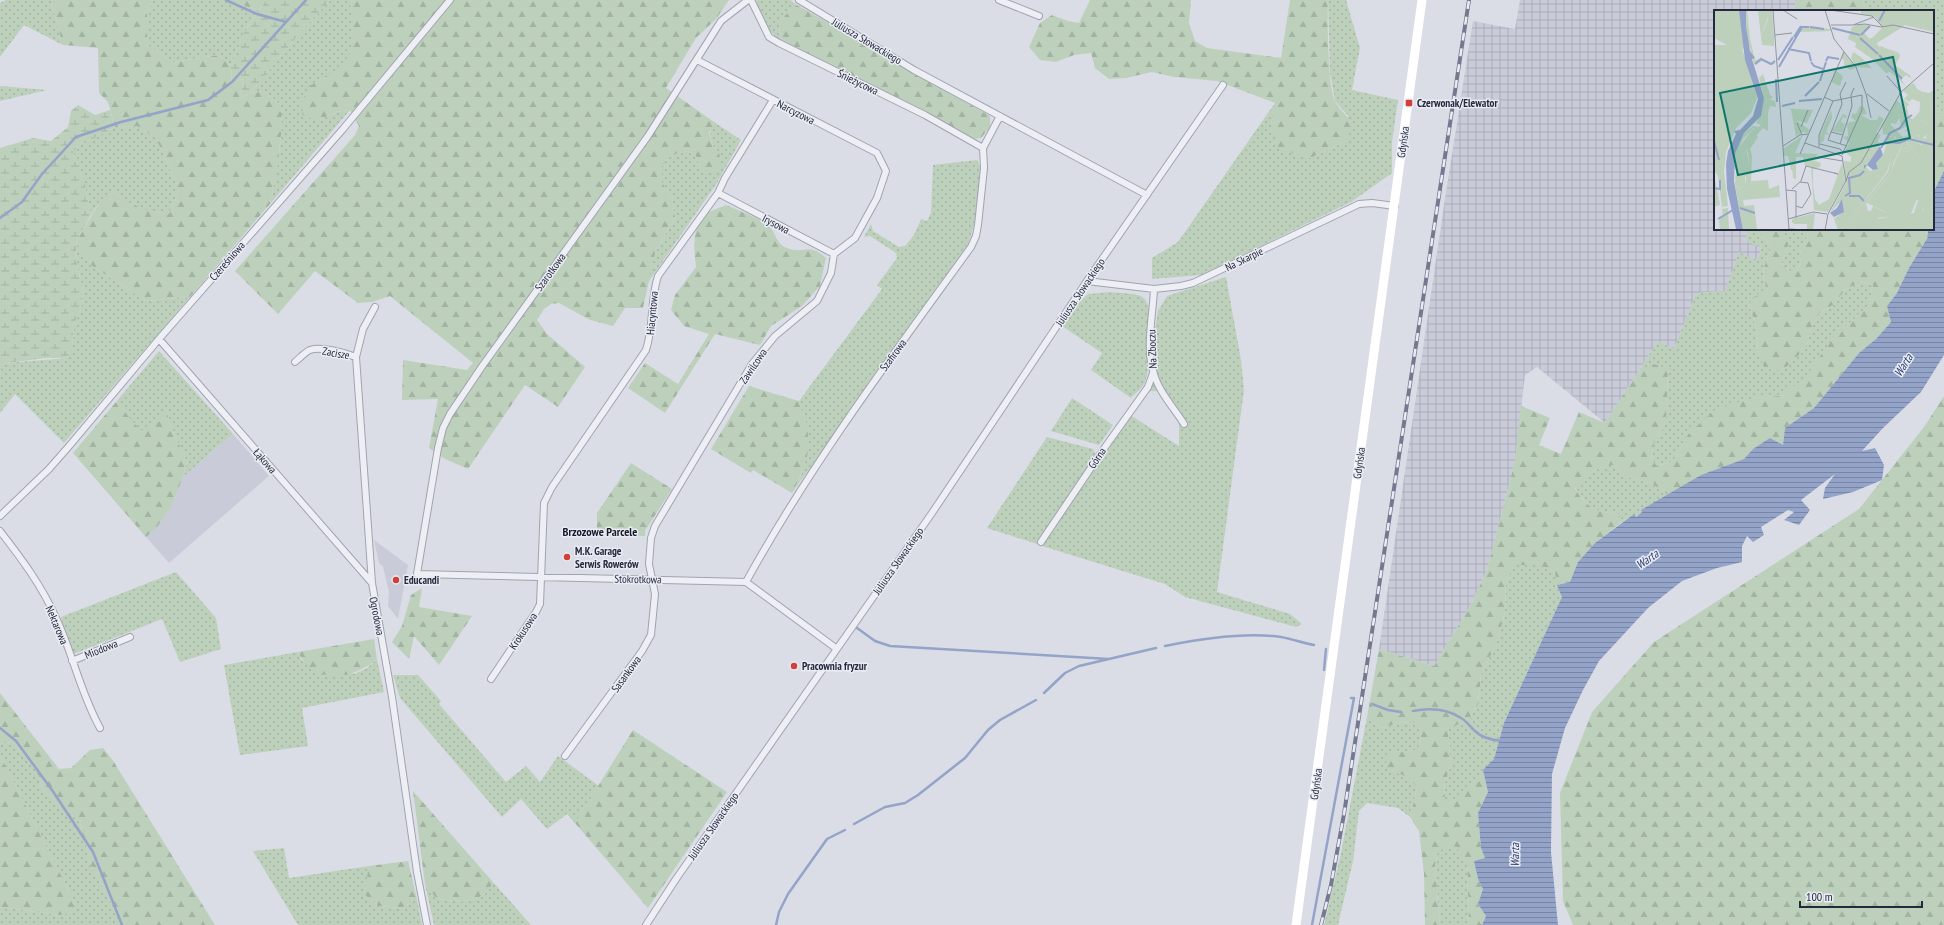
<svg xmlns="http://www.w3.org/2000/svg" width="1944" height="925" viewBox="0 0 1944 925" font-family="'PT Sans Narrow',sans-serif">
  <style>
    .built { fill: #c9ccd8 }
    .industrial { fill: url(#industrial-grid) }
    .grass { fill: url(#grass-dots) }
    .forest { fill: url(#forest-firs) }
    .wetland { fill: url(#wetland-marsh) }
    .water { fill: url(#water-rules) }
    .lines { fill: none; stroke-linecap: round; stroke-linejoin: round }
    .stream { stroke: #94a3c8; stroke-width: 2.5 }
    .street-casing { stroke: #a1a3b0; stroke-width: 8 }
    .street { stroke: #edeff4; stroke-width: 6 }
    .secondary { stroke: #fff; stroke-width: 9 }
    .rail-casing { stroke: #747990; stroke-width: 4 }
    .rail { stroke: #eaecf4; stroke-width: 2.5; stroke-dasharray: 8; stroke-linecap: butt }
    .poi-dot { fill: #d23f39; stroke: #eaecf4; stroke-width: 1.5 }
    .labels { text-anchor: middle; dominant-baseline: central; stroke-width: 3; stroke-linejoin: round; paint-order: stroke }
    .street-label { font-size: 11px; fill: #25293c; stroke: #eaecf4 }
    .poi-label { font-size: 11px; font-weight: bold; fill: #25293c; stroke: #eaecf4; text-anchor: start }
    .water-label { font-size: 12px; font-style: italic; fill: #2e3f71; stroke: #eaecf4 }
    .neighbourhood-label { font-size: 12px; font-weight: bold; fill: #171a2d; stroke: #eaecf4 }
    .inset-river { fill: none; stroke: #94a3c8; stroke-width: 2 }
    .inset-road { fill: none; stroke: #9295a2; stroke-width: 1 }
    .view { fill: #0f766e; fill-opacity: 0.15; stroke: #0f766e; stroke-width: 2 }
    .inset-edge { fill: none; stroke: #25293c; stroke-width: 2 }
  </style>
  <defs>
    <pattern id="industrial-grid" width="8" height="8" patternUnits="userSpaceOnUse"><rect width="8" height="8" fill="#c9ccd8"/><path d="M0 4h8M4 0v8" fill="none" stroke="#acafba"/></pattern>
    <pattern id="grass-dots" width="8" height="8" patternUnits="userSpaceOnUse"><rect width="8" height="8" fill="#bdd0bc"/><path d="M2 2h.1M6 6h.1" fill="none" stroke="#a2b3a2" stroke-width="1.8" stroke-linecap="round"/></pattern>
    <pattern id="forest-firs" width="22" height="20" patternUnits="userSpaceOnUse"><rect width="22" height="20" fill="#bdd0bc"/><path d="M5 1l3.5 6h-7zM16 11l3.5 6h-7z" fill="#a2b3a2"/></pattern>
    <pattern id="wetland-marsh" width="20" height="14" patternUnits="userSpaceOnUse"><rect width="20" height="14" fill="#bdd0bc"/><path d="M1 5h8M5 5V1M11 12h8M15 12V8" fill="none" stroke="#a2b3a2"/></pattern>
    <pattern id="water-rules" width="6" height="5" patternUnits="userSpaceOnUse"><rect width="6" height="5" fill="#94a3c8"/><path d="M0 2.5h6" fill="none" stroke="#7985a4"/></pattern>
  </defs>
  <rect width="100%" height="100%" fill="#dbdde6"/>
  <path class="built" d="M233,434L269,476L169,563L132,521Z
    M374,540L408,565L398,619L388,606L389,592L383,567L379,563Z"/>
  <path class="industrial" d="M1520,0H1796L1794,11H1715V229H1749L1745,240L1762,248L1755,262L1739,252L1725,292H1701L1695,296L1674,349L1658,341L1605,423L1537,367L1525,375L1515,461L1488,567L1472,603L1434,666L1379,649L1444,205L1473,21L1515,29Z"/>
  <path class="grass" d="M6,0H53L51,2L63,45L24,25L0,57V3Z
    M153,0H225L259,10L244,33L231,66L219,55L173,62L147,45V13Z
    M331,0H350C352,14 357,46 349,58C340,70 323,78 311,85L317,121L336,112L350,110L270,204C277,171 283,139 281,105L264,91L250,93L304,28Z
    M757,0H790L797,5C784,16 776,21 781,40C768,34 762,15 756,1Z
    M1328,0H1346L1360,48L1352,90L1398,100L1392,142V173L1351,202L1201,275L1152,279V258L1178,242L1275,103L1271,124L1310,158L1345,142L1348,116L1335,101L1330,72Z
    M1863,0H1944V109L1933,118V11H1865Z
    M0,86L47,90L0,101Z
    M714,122L741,140L717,183L647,284L655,253L675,218L672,196L662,183V166L671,155L687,151L696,156L701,169L719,153C710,143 707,134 714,122Z
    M137,126L156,138L179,189L169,214C145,211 132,207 113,192L100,201L91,215L85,185L73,152L81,145L115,127Z
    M977,160L980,166C978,193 978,219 968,244L792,493L802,473L806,423L799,401L882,289L877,285L897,258L896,253L870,236L864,237L871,224L873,231L899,247L905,246L914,235L921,219L927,221L931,213L933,165Z
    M1749,229H1761V233L1771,248C1765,268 1759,269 1768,290L1749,304L1756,328L1758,353L1782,371L1806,348L1812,326L1819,313L1833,305L1844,291L1860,281L1873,285L1869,305L1832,339L1806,378L1780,396L1753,398L1689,433L1673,461L1657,466L1651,459L1653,446L1666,422L1668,368L1640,369L1658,341L1674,349L1695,296L1701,292L1725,291L1739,252L1756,261L1762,248L1745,240Z
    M1812,229L1800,248L1801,263L1794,274L1781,263L1788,251L1778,229Z
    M76,242L91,265L146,301L190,297L64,443L15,394L0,413V373L6,363L68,358L73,342L74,325L82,305L83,290L77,265Z
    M1226,277L1241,360L1244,390L1217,592L1290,614L1302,624L1296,627L1185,597L1165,584L1042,546L1130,415L1179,446V421L1159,391H1150L1155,364L1153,340L1158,311L1167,296Z
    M1110,292C1119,293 1132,293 1141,296C1158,304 1151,367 1145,382C1143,388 1135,393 1131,398L1091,370L1102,353L1062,326L1074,307L1088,294Z
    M159,351L233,434L183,477L187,462L169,422L167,410L141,432L116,402Z
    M1072,398L1113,425L1099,445L1051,431Z
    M1047,437L1093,449L1096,455L1037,544L987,528Z
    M1614,465L1629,477L1653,484L1668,495L1641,510L1642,512L1635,517L1634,514L1622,522L1619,514C1595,512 1587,508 1575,487C1585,473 1596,467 1614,465Z
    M1514,564L1540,565L1555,573L1562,597L1504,723L1494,759L1459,801L1445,799L1444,785L1451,765L1448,728L1469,719L1478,704L1481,676L1498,639L1505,612L1506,584Z
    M176,572L216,618L221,649L180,662L162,619L71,655L61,617Z
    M298,652L302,661L354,674L367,668L377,659L384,692L302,708L308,746L240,755L224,665Z
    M393,675H418L441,701L439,704L506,782L526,766L540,782L558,756L599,786L575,823L567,814L547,829L521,799L502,817L400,698Z
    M1367,717L1380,728L1399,723L1413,722C1423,731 1422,738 1418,750L1394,752L1388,769L1410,778L1417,788L1410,817L1398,808L1367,803L1359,811L1353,861L1338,925H1324L1341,853Z
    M2,742L14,743L38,772L42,789L80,822L91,865L122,925H0V907L60,915L75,903L0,755V747Z
    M1455,846L1467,860L1469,925H1440L1435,865L1438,850Z
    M284,848L289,878L369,866L365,894L378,906L402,908L417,899L422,925H298L253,851Z
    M493,882L531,925H434L425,884L436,898C457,903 483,905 493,882Z"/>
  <path class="forest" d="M53,0H153L147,13V45L173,62L219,55L231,66L232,82L243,79L241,98L250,93L264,91L281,105L282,125L277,171L270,204L190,297L146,301L91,265L76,242L100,201L113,192C132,206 145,211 169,214L179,189L156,138L137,126L115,127L108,102L99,93L98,48L63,45L51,2Z
    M225,0H266L259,10Z
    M350,0H729L716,19L696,38L666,88L714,122L709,133L712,144L719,153L722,167L715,174L701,169L696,156L687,151L671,155L662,166V183L672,196L675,218L655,253L643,308H625L613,326L590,320L559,303L551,304L544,309L537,320L547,334L585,367L558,407L525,385L468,469L445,459L429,448L438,399L402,400L403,360L467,370L473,363L390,296L372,302L358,303L315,271L278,314L235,271L355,135L359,126L350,110L336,112L317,121L303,115L301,102L311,85L334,71L349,57L353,38Z
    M1090,0H1191L1189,23L1195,41L1207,48L1281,58L1290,0H1328C1327,17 1328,89 1335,101C1338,108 1348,116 1353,126L1345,142L1310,158L1279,149L1271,124L1275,103L1217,81L1174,77L1152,72L1126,78L1109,79L1095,68L1091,53L1074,55L1056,62L1040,60L1029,47L1040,23L1052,15L1068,21L1079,23Z
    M1796,0H1863L1865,11H1794Z
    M797,5L990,116V127L981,138L972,139L926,112L781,40C776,21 784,16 797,5Z
    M1944,109V171L1933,193V118Z
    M726,205C736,209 764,220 770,227C776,234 777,245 787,248C805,255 807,241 826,258L820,286L802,306L771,326L760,345L715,334L665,413L628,388L645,363L678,384L709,334L684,326L671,310L675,295L696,267C694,250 691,228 706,214C711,210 720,208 726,205Z
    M1761,229H1778L1788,243V251L1781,263L1794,274L1801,263L1800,248L1812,229H1928V237L1909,268L1897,293L1887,306L1891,322L1876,339L1859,353L1814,408L1785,428L1783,445L1753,449L1744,459L1701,475L1668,495L1653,484L1629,477L1614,465C1596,467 1585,473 1575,488C1587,508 1595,512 1619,514L1622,522L1595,543L1578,562L1570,582L1557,585L1555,573L1540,565H1514L1506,584L1505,612L1498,639L1481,676L1478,704L1469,719L1448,729L1451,765L1444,785L1445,799L1459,800L1483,770L1488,792L1478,813L1481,848L1486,858L1474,861L1478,879L1483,889L1478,904L1486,916L1482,925H1469L1467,860L1455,846L1438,851L1435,865L1440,925H1425L1424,874L1419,831L1410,817L1417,788L1410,778L1388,769L1386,760L1394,752L1418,750C1422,738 1423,731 1413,722L1399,723L1380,728L1367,717L1379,649L1434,666L1472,603L1488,567L1515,461L1521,406L1550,418L1539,445L1561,454L1579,412L1605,423L1640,369L1653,364L1668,368L1666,422L1653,446L1651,459L1657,466L1673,461L1689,433L1716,409L1753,398L1779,396L1805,378L1832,339L1869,305L1873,285L1860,281L1844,291L1833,305L1819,313L1812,326L1806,348L1782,371L1765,369L1758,353L1756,328L1749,303L1758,294L1768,290C1759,269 1765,268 1771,248L1761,233Z
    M749,386L799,401C814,441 811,456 792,493L753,470L751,473L711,449Z
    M1944,396V925H1573L1563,901L1560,793L1592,712L1654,642L1859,509L1924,427Z
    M116,402L141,431L167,409L169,422L187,462L183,477L170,509L156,528L146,537L73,453Z
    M631,463L672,489L645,531V536L597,535V513Z
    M422,588L419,607L472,616L439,665L414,636L409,659L392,642L402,626L411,595Z
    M374,639L377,659C353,680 314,685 298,652Z
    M0,693L59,769L71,768L90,750L103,748L112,759L215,925H122L91,865L80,822L42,789L38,772L14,743L2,742L0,747Z
    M633,730L727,792L648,908L575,823Z
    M0,755L75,903L74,913L60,915L0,907Z
    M413,791L493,882C483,905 457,903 436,898L425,884Z
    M408,861L417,899L402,908L378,906L364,894L369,866Z"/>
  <path class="wetland" d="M266,0H331L304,28L250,93L241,98L243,79L232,82L231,66L244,33Z
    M78,105L95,115L110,110L115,127L81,145L73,152L85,185L91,215L76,242L77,265L83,290L82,305L74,325L73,342L68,358H47L6,363L0,373V148L33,138L51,141L68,127L71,111Z"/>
  <path class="water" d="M1944,171V355L1921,392L1883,428L1862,451L1875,448L1884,465L1882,480L1853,492L1823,499L1825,488L1835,474L1801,500L1810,510L1799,525L1784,520L1794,512L1788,510L1761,527L1764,535L1753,542L1747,536L1742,546V562L1717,568L1682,581L1648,608L1599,661L1583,690L1565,728L1552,774L1551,852L1558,925H1482L1486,916L1478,904L1483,889L1478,879L1474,861L1485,858L1481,848L1478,813L1488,792L1483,770L1494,759L1504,723L1562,597L1557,585L1570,582L1578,562L1595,543L1634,514L1636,517L1642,512L1641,510L1701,475L1744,459L1753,449L1770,438L1783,445L1785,428L1814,408L1859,353L1876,339L1891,322L1887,306L1897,293L1909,268L1928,237V229H1933V193Z"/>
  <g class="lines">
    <path class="stream" d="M226,0L257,14L286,22
      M0,218L22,202L42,174L76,137L121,122L208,100L232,82L306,0
      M857,628L875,641L890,646L1109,659
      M1165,646C1199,639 1246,632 1281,637C1292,639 1303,643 1314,645
      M1324,670L1326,649
      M1044,693L1065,673L1079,666L1156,648
      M1372,704L1388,710L1401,712
      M1413,711C1429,708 1447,709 1461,718C1467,721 1470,727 1475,731C1482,738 1491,740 1501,741
      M0,728L16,741L52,790L93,852L122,925
      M854,824L885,807L905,803L918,795L965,758L988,730L1000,720L1036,700
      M776,925L779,912L788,894L827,839L845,830
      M1312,925L1354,698H1351"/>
    <g class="street-casing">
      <path id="street" d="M748,0L721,21L648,136L483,365L450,414L443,428L438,448L417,574L746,582L837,649
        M751,0L769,37L779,43L925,115L983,148
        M799,0L914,70L1147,195
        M999,0L1039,16
        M718,193L834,254
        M1087,281L1154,289L1181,286L1193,283L1359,204L1372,203L1395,206
        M1154,289C1153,316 1145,348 1154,374C1159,392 1174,408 1184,424
        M375,307L363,329L356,357L372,583L392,697L417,872L427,925
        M159,339L372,583
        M295,362C300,358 305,352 310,350C321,346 346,353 356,357
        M0,516L49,469L70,445L159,339L343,129L450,0
        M0,531C21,558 42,586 56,618C73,654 80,692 100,728
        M1041,542L1103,450L1148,387L1153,373
        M746,582C811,464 892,356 971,247L976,236L978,225L984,168L983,148L1000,116
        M72,661L130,637
        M491,679L536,612L540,604L544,503L552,487L646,350C654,326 650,300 658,276L718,193L725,178L773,100
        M565,756L642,651L651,635L655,594L649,564L651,538L655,526L752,364L775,336L817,301L831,273L834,254L855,238L877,198L886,171L877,153L697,60
        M646,925L676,879L932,513L1087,281L1223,85"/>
    </g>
    <use href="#street" class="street"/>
    <path class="secondary" d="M1296,925L1422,0"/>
    <g class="rail-casing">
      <path id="rail" d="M1321,925L1331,885L1344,814L1469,0"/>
    </g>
    <use href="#rail" class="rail"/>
  </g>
  <g class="poi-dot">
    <rect x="1405" y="99" width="8" height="8" rx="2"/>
    <circle cx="567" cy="557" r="4"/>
    <circle cx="396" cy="580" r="4"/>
    <circle cx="794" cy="666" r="4"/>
  </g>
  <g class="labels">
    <g class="street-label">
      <text transform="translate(867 41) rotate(31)">Juliusza Słowackiego</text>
      <text transform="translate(858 82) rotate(26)">Śnieżycowa</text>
      <text transform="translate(796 112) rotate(27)">Narcyzowa</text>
      <text transform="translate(1403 142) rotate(-82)">Gdyńska</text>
      <text transform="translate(776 224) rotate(28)">Irysowa</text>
      <text transform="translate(1244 259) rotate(-26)">Na Skarpie</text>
      <text transform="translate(227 261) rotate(-49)">Czereśniowa</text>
      <text transform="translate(550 272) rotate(-54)">Szarotkowa</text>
      <text transform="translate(1080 292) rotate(-56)">Juliusza Słowackiego</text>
      <text transform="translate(652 313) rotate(-85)">Hiacyntowa</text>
      <text transform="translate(1152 349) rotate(-92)">Na Zboczu</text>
      <text transform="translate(336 353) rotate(10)">Zacisze</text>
      <text transform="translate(893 355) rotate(-54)">Szafirowa</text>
      <text transform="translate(753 366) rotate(-56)">Zawilcowa</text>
      <text transform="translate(1097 458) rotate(-56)">Górna</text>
      <text transform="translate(265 461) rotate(49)">Łąkowa</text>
      <text transform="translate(1359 463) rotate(-82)">Gdyńska</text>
      <text transform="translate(898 561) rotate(-55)">Juliusza Słowackiego</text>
      <text transform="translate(638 579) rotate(1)">Stokrotkowa</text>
      <text transform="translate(377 616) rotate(79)">Ogrodowa</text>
      <text transform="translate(57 625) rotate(67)">Nektarowa</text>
      <text transform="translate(523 631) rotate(-57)">Krokusowa</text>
      <text transform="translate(101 649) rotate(-22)">Miodowa</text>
      <text transform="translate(626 674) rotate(-54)">Sasankowa</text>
      <text transform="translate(1316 784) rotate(-82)">Gdyńska</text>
      <text transform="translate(713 826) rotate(-55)">Juliusza Słowackiego</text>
    </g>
    <g class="poi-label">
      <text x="1417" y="103">Czerwonak/Elewator</text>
      <text x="575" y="551">M.K. Garage<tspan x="575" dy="13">Serwis Rowerów</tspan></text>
      <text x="404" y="580">Educandi</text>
      <text x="802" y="666">Pracownia fryzur</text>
    </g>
    <g class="water-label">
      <text transform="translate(1903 365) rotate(-58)">Warta</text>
      <text transform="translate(1647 559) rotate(-35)">Warta</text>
      <text transform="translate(1514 855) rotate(-90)">Warta</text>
    </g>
    <g class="neighbourhood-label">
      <text x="600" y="531">Brzozowe Parcele</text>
    </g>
  </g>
  <g transform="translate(1714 10)">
    <rect width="220" height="220" fill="#dbdde6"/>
    <path d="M203,0H220V22L190,15ZM55,7L54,19L60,25V36L48,35L47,27ZM149,14L157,16L150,23L156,29L160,26L158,28H163V34L172,45L185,43L186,47L172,50L182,63L164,46L158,49L141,37L142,33L134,29L130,40L138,17ZM93,16L116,19L117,21L85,22L88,17ZM129,41L142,58L136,60L130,55V50L127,48ZM139,42L147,47L158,58L142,57L137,48ZM193,76L220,92L218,100L207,101L206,110L220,117L209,128L218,131L205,148L194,133L199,131L208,135L210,131L206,129L205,125L194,129L192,132L197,140L190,137L195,142L187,141L178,161L152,194L154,201L147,200L132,220H127L174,162L180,133L173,132L174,127L179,126L183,130L178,158L191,129L190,126L193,127L196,121H190L195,119L194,110L201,112L205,110L206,92L198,89L195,92L190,89L194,85L189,81ZM53,85L51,107H49L46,105L49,89ZM189,89L196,95L193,96L190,93L183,98L185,108L173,106L182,90L187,94ZM69,98L99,100L93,113L83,111L96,120L94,123L88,122L82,127L77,99ZM117,100L118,108L112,122L115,124V125L111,124L110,131L106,133V125ZM39,119L44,127L36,139L37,146L33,129L26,139L25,137ZM89,125L81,143L76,145L80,160H77L74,146H70L69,139ZM32,138L35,154L31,162V175L26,179L21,174L22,160L19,156L30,144ZM0,164L6,195L0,197Z" fill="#bdd0bc"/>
    <path d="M32,0H33L36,29L41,50L49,49L58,54L61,49V54L57,55L49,50L42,55L40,53L33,25ZM44,0H58L60,25L53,20L54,7L47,27ZM147,0H203L190,16L163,33V28L160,30L158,28L168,18L160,6L147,4ZM0,35H27L43,88L37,103L22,118L12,142L10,162L14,196L8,197L4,166L0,160ZM166,36L185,43L172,45L165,38ZM164,46L181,63L172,49L186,47L181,55L197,66L196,68L192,65L187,69L192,76L176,62L172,63L158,49ZM121,60L129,66L126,76L117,72ZM49,64L56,85L59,87L56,90L61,91L62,97L56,96L54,103V121L49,118L41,127L40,118L29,129L25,138L33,129L38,146L37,171L54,170L55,179L65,175L66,187L29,190L30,196L40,195L43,220H29L21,174L26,179L31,175L32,168L29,158L35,154L34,143L32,138L26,152L21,156V144L30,123L39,116L45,117L47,115L42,113L46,106L51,107L53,86L50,88L45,68ZM146,96L150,97L153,104L147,105L156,110H163L165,106L170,109L162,123L167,125L164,130L165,137L152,157L156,161L164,159L162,153L169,145L173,132L181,134L173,162L129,218L124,220L120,209L130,201L128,190L116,203L132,173L130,151L137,152V147L131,142L135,133L129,127L134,126L133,113L142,111L137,107L139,103L142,104ZM129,104L133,106L132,108L129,107L127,112L131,114L129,123L118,121ZM177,104L185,108L182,114L177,113V115L191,129L177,158L182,127L169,124L168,115L173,106ZM203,125L211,132L210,135L199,131L194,133L205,148L210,137L220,169V220H132L147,200L157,201L165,209L174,207L170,201L153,193L178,161L187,141L195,142L190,137L197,140L192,132ZM204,186L208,189L213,186L209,200L197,204ZM77,139L81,143L104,144L99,150L107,153L106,157L99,159V174L101,189L105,195L115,189L128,153L131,172L114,202L100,200L97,156H91L89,147H82V169L79,168L78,153L74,143ZM14,198L15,220H6L5,210L9,206L8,199Z" fill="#bdd0bc" fill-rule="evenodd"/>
    <path d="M200,73L203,79L209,82L215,83L220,80V92L193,76ZM192,92L195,107L199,109L207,100H218L220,93V117L206,110V103L205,110L200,113L195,110L194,115L184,121L187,116L183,98ZM204,184L208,189L213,186L211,195L206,204L199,205L204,191L201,185ZM159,196L173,203L174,207L163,208L157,201Z" fill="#bdd0bc"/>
    <path d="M0,0H31L36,37L22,40L0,28ZM220,99V192L188,181L211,152L207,144Z" fill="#bdd0bc"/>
    <path d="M101,203L99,220H93V214H80L78,212V209Z" fill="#bdd0bc"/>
    <path d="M25,0L32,1V17L36,41L41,48L38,49L50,88L47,106L30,123L21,144L20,171L29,220L22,219L13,179L12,154L14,141L22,124L20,121L26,120L39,106L44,89L31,50ZM166,136L169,145L162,153L164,159L159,160L153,155L150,159V155H153ZM128,189L130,202L120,207L116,203L123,198Z" fill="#94a3c8"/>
    <path class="inset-river" d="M165,11L171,0M96,17L110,19M118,18L146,25M147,25L156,16M80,27L87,16M146,28L164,44M74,39L95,43L97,51M165,45L188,69M64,50L79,27M112,51L114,47L125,49M97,52L100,56L109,59M41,54L47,49L57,54L61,51M65,57L88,17H95M62,69L63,92M106,71L112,52M91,86L105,72M85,91L108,89M68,96L81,93M0,131L5,150M170,132L185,133L195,129L220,135M167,138L176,123L186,118L192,109L198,105M0,178L6,179V170M131,186L136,183L135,168L146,165L150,161M135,186H145L150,191M26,198L41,203M4,209L19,200"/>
    <path class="inset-road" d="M59,0L75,220M69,0L83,9M111,0L120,29L142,57L152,84L157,108M116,0L158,6L169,17M117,15H139L160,7M140,15L151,14L167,17L179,15L220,24M61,25L78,23M173,66L187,82M132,72L126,84L128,94L114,130L133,136M153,84L175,101M110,87L119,91L148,85V100L128,145M83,113L88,125M87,117L94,100M117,122L129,125M91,133L128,146L132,171L114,204M106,134L126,139L130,143M126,134L138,96L137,85L140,78M69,136L86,125L94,124M105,137V125L119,91M86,144L130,42M104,147L129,151M132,171L135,162L147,153L187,82L220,53M78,179L87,171L92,156L124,164L120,163M72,180L82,181V208M82,196L88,198L97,184L94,173L86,172M74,209L99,202L113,204M75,219L90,220M111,220L114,204"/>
    <path class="view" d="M179,47L196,128L24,165L6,83Z"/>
    <rect width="220" height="220" class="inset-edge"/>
  </g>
  <path d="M1800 901v6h122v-6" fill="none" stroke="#25293c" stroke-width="2"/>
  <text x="1806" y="901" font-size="12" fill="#25293c" stroke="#eaecf4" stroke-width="3" paint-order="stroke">100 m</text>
</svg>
